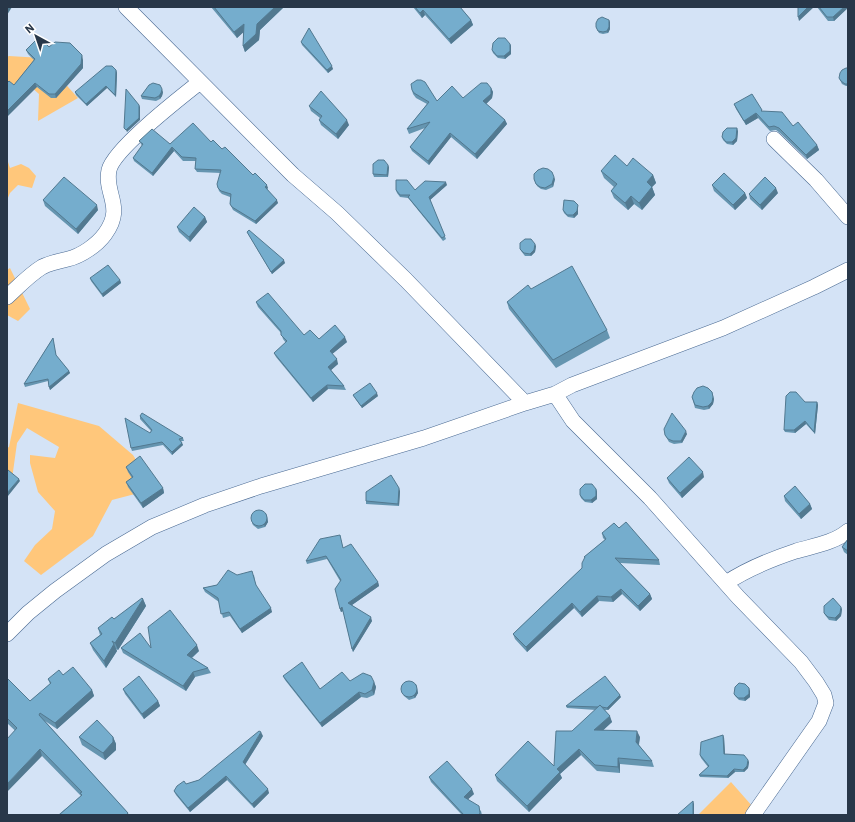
<svg xmlns="http://www.w3.org/2000/svg" width="855" height="822" viewBox="0 0 855 822" font-family="'IBM Plex Sans',sans-serif">
  <style>
    .green { fill: #ffc77b }
    .lines { fill: none; stroke-linecap: round; stroke-linejoin: round }
    .minor-casing { stroke: #496992; stroke-width: 16 }
    .minor { stroke: #fff; stroke-width: 15 }
    .wall { fill: #6595b0 }
    .shaded-wall { fill: #527990 }
    .building { fill: #75adcd; stroke: #527990 }
  </style>
  <rect width="100%" height="100%" fill="#d4e3f6"/>
  <path class="green" d="M9,56L42,58L78,98L38,121L39,94L22,79L7,90V57Z
    M8,162L10,168L21,164L29,168L36,176L32,188L18,185L10,193L7,200Z
    M10,268L30,309L18,321L7,315V270Z
    M18,403L99,426L133,455L154,489L112,500L93,536L41,575L24,561L35,545L52,529L55,511L38,492L30,463V455L55,458L59,447L27,428L17,443L12,479L7,481V448L9,447Z
    M731,782L760,815H699V814Z"/>
  <g class="lines">
    <g class="minor-casing">
      <path id="minor" d="M126,7L293,175L337,213L406,280L525,403
        M774,139L816,180L848,217
        M7,297C18,287 29,275 42,267C50,263 59,261 68,259C81,256 97,245 105,234C125,207 104,194 109,170C114,149 181,97 200,82
        M555,394L573,421L650,498L738,597L801,662L816,682L824,695L826,703L819,721L753,815
        M726,583C747,569 772,559 796,551C813,546 834,543 848,531
        M7,634L28,613L55,591L106,554L152,527L205,505L261,486L424,438L525,403L555,394L572,385L723,328L814,287L848,270"/>
    </g>
    <use href="#minor" class="minor"/>
  </g>
  <path class="wall" d="M211,7H284L260,30L259,40L245,52L243,46V32L237,38Z
    M413,7H460L471,20L473,25L451,44L425,15L422,18Z
    M817,7H848L834,21H828Z
    M610,22V29L608,33L603,34L599,33L596,27Z
    M301,42L333,69L328,73L302,45Z
    M510,44L511,46V54L505,59L498,58L493,53L492,50Z
    M49,47L83,60V68L56,98H51L37,87L14,85L34,60L28,54L26,50Z
    M848,68V86H846L842,84L839,78Z
    M116,70L117,73L116,97L107,88L87,106L76,95L75,92Z
    M491,88L493,92L492,98L486,104L505,120L507,124L477,159L451,137L429,165L412,151L410,147L425,128L409,134L407,129L427,104L416,98L413,94L412,90L437,101L463,98Z
    M163,92L162,96L160,99L156,101L142,99L141,96Z
    M734,104L762,111L793,126L817,145L819,150L807,159L780,133L776,130L770,131L758,118L746,125L736,109Z
    M309,106L349,125L338,139L321,125L319,120L320,118L311,111Z
    M738,131L737,141L733,145L727,144L723,140L722,137Z
    M139,141L170,144L211,142L222,149L268,188L267,189L278,203L256,224L233,210L230,204V197L222,194L219,191L218,188L221,173L197,172L195,169L196,161H183L174,151L153,176L134,161L133,158L142,146L141,144Z
    M627,166L653,175L656,183L652,187L655,195L642,210L634,204L628,210L614,198L611,191L614,187L604,178L601,171Z
    M389,167L388,177H374L373,174Z
    M534,179H555L553,187L546,190L541,189L537,186Z
    M447,185L430,200L446,239L443,241L409,199L408,198L400,197L397,193L396,190H415Z
    M712,185L745,193L747,198L735,210L714,191Z
    M778,193L762,210L750,199L749,194Z
    M43,200L98,210L78,234L45,206Z
    M578,208V214L574,218L568,217L564,213L563,210Z
    M205,217L207,222L190,242L179,232L177,227Z
    M247,232L285,263L272,274Z
    M536,246L535,252L531,256H525L521,251L520,249Z
    M90,278L120,280L121,283L103,297L91,281Z
    M531,289L607,330L610,338L556,368L509,309L507,302Z
    M256,302L304,335L319,339L347,342L332,354L338,364L331,370L344,386L346,390L328,389L313,402L276,357L274,353L286,343L283,339L281,333L258,307Z
    M53,338L56,356L69,371L70,373L50,390L48,381L25,387L24,384Z
    M712,392L714,399L713,404L709,409L704,410L695,408L692,397Z
    M353,395L378,396L362,408L354,397Z
    M805,402H817L818,405L815,434L806,424L795,433L785,432L784,430Z
    M140,416L183,438L184,441H181L183,445L172,455L163,445L132,451L131,448L150,433L151,431L140,419Z
    M687,434L682,443L674,444L669,442L665,435Z
    M126,467L163,488L164,493L143,508L128,487L126,482L132,478L128,472Z
    M704,477L682,498L669,483L667,478Z
    M596,489L597,492V499L592,503L585,502L581,498L580,495Z
    M400,491L399,506L366,504V501Z
    M784,496L810,504L812,509L801,519L785,501Z
    M267,516L268,522L265,527L258,529L253,525L252,523Z
    M619,528L659,560L660,565L620,563L650,594L652,599L640,611L622,594L613,602L599,601L582,617L574,608L527,652L515,639L513,634L582,568L585,558L584,557L605,540L603,538L602,533Z
    M340,535L343,548L378,582L379,586L352,605L372,621L353,652L343,611L341,612L340,609V581L327,559L307,564L306,561Z
    M848,539V555L844,552L842,547Z
    M237,575H254L256,587L272,612L242,633L230,616L223,618L219,602L205,592L203,588L217,585Z
    M143,599L146,606L118,650L116,649L117,651L106,668L93,650L90,643L100,635L98,628L114,619Z
    M842,609L841,616L836,621L829,620L825,615L824,613Z
    M121,648H151L199,651L192,658L208,668L211,673L195,677L186,691L123,653Z
    M63,675L92,690L94,696L57,729L45,721L128,813L129,815H58L81,796L42,756L7,723V678L30,701L50,684L48,679Z
    M283,676L320,689L350,681L374,682L376,687L374,695L367,698L361,697L322,727L285,680Z
    M416,684L418,693L415,698L409,700L404,696L403,694Z
    M123,689L158,701L160,706L144,719L125,694Z
    M750,691V697L745,701L739,700L735,696L734,694Z
    M621,697L608,710H605L612,722L603,730L640,737L639,745L652,761L654,767L620,764V773L597,771L581,755L560,774L562,778L529,812L497,781L495,775L554,766L572,731L596,710L567,708L566,706Z
    M263,736L245,765L269,793L254,808L227,780L190,812L176,795L174,791L186,784L199,780Z
    M79,737H113L116,744V750L105,760L82,745Z
    M724,737L725,754L749,762L748,768L744,772H735L728,778L700,777L699,775L708,767L701,758L700,755Z
    M429,777L474,794L468,799L481,811L482,815H462L431,782Z"/>
  <path class="shaded-wall" d="M7,7H12L7,15Z
    M275,7H284L260,30L259,40L245,52L243,46L257,24Z
    M808,7H814L799,21L798,17Z
    M844,7H848V8L834,21L833,17Z
    M423,10L425,15L422,18L420,13Z
    M471,20L473,25L451,44L449,39Z
    M609,20L610,22V29L608,33L607,31Z
    M244,24L246,30L237,38L234,32Z
    M510,44L511,46V54L505,59L504,56Z
    M82,55L83,60V68L56,98L55,94Z
    M332,66L333,69L328,73L327,70Z
    M116,70L117,73L116,97L115,95Z
    M35,83L37,87L7,117V111Z
    M106,86L107,88L87,106L86,104Z
    M491,88L493,92L492,98L485,105L483,101Z
    M162,89L163,92L162,96L160,99L159,96Z
    M139,105L140,107V120L127,132L126,130Z
    M756,113L758,118L746,125L744,121Z
    M347,120L349,125L338,139L336,134Z
    M505,120L507,124L477,159L475,154Z
    M737,128L738,131L737,141L733,145L732,142Z
    M450,133L451,137L429,165L428,161Z
    M817,145L819,150L807,159L806,155Z
    M172,147L174,151L153,176L152,173Z
    M388,165L389,167L388,177L387,175Z
    M653,175L656,183L649,190L647,182Z
    M554,177L555,179L553,187L552,184Z
    M446,182L447,185L430,200L429,197Z
    M267,185L268,188L266,190L265,187Z
    M652,187L655,195L642,210L639,203Z
    M776,188L778,193L762,210L760,205Z
    M745,193L747,198L735,210L733,205Z
    M631,196L634,204L628,210L625,203Z
    M277,200L278,203L256,224L255,221Z
    M97,205L98,210L78,234L76,229Z
    M578,205V214L574,218L573,215Z
    M205,217L207,222L190,242L189,237Z
    M535,244L536,246L535,252L531,256L530,254Z
    M284,260L285,263L272,274L271,272Z
    M120,280L121,283L103,297L102,294Z
    M345,337L347,342L331,355L330,351Z
    M337,359L338,364L330,371L328,367Z
    M69,371L70,373L50,390L49,387Z
    M327,385L328,389L313,402L311,398Z
    M377,393L378,396L362,408L361,406Z
    M713,397L714,399L713,404L709,409L708,406Z
    M817,402L818,405L815,434L814,432Z
    M805,421L806,424L795,433L794,430Z
    M686,431L687,434L682,443L681,441Z
    M182,443L183,445L172,455V452Z
    M703,472L704,477L682,498L680,493Z
    M19,479L20,481L8,496L7,493Z
    M163,488L164,493L143,508L141,503Z
    M399,488L400,491L399,506L398,504Z
    M596,489L597,492V499L592,503L591,500Z
    M810,504L812,509L801,519L799,514Z
    M266,513L268,522L265,527L264,524Z
    M378,582L379,586L349,607L348,603Z
    M621,589L622,594L613,602L611,597Z
    M650,594L652,599L640,611L638,606Z
    M597,596L599,601L582,617L580,612Z
    M143,599L146,606L118,650L115,643Z
    M572,603L574,608L527,652L526,647Z
    M342,607L343,611L341,612L340,609Z
    M841,607L842,609L841,616L836,621L835,618Z
    M271,608L272,612L242,633L240,629Z
    M371,617L372,621L353,652L352,649Z
    M114,644L117,651L106,668L104,661Z
    M197,645L199,651L189,660L187,655Z
    M193,672L195,677L186,691L183,686Z
    M374,682L376,687L374,695L372,690Z
    M416,684L418,693L415,698L414,696Z
    M749,688L750,691V697L745,701L744,698Z
    M92,690L94,696L57,729L55,723Z
    M359,692L361,697L322,727L320,723Z
    M620,695L621,697L608,710L607,708Z
    M158,701L160,706L144,719L142,714Z
    M610,716L612,722L596,737L594,730Z
    M637,731L640,737L638,748L636,742Z
    M261,732L263,736L244,766L243,762Z
    M723,735L724,737L725,756L724,754Z
    M113,737L116,744V750L105,760L103,753Z
    M40,749L42,756L7,792V784Z
    M579,749L581,755L560,774L562,778L529,812L527,806L557,769Z
    M618,758L620,764V773L618,767Z
    M748,760L749,762L748,768L744,772L743,770Z
    M734,769L735,772L728,778L727,776Z
    M226,776L227,780L190,812L188,808Z
    M268,789L269,793L254,808L252,804Z
    M472,789L474,794L465,802L464,797Z
    M693,801L694,804V815H693Z"/>
  <path class="building" d="M214,7H275L257,24L256,34L243,46L244,24L234,32Z
    M415,7H460L471,20L449,39L423,10L420,13Z
    M798,7H808L798,17Z
    M819,7H844L833,17H827Z
    M602,17L609,20V27L607,31L603,32L598,31L596,27V23L598,19Z
    M309,28L332,66L327,70L301,42Z
    M39,37L49,47L55,42L70,43L82,55L81,64L55,94H49L35,83L7,111V83L9,81L14,85L35,59L26,50Z
    M498,38H505L510,44V51L504,56H497L492,50L493,43Z
    M106,66H112L116,70L115,95L106,86L86,104L75,92Z
    M846,68H848V84H845L841,81L839,78L840,73L842,70Z
    M417,80H421L425,82L437,101L452,86L463,98L481,83H487L491,88V94L483,101L505,120L475,154L450,133L428,161L410,147L430,122L407,129L429,102L414,93L412,90L411,84Z
    M153,83L160,85L162,89L161,93L159,96L155,98L141,96L149,85Z
    M126,89L139,105V118L126,130L124,128Z
    M321,91L347,120L336,134L319,120L322,116L309,106Z
    M752,94L762,110L761,111L782,112L793,126L798,122L817,145L806,155L779,128L774,126L769,127L756,113L744,121L734,104Z
    M193,123L211,142L213,140L222,149L225,147L253,175L255,173L267,185L265,187L277,200L255,221L232,207L230,204L231,194L221,191L218,188L217,184L221,170L195,169L196,158L182,157L172,147L152,173L133,158L143,144L139,141L152,129L170,144Z
    M727,128H737L736,138L732,142H726L722,137L723,132Z
    M615,155L627,166L633,158L653,175L647,182L652,187L639,203L631,196L625,203L611,191L617,184L601,171Z
    M378,160H384L388,165L387,175L373,174V164Z
    M543,168L548,169L552,172L554,177L552,184L545,188L540,187L536,184L534,179V174L538,170Z
    M724,173L745,193L733,205L712,185Z
    M64,177L97,205L76,229L43,200Z
    M765,177L776,188L760,205L749,194Z
    M396,180H407L415,190L425,181L446,182L429,197L445,236L442,238L408,197L410,195H400L396,190Z
    M564,200L574,201L578,205L577,211L573,215H567L563,210Z
    M194,207L205,217L189,237L177,227Z
    M249,230L284,260L271,272L247,232Z
    M525,239H531L535,244L534,250L530,254L524,253L520,249V243Z
    M108,265L120,280L102,294L90,278Z
    M572,266L607,330L553,360L507,302L528,285L531,289Z
    M268,293L304,335L310,330L319,339L335,325L345,337L330,351L337,359L328,367L344,386L327,385L311,398L274,353L287,341L281,335V331L256,302Z
    M53,338L56,355L69,371L49,387L48,379L24,384Z
    M370,383L377,393L361,406L353,395Z
    M703,386L708,388L712,392L713,397L712,402L708,406L703,407L695,405L692,397L694,392L697,388Z
    M790,392H796L805,402H817L814,432L805,421L794,430H784L786,396Z
    M142,413L183,438L179,439L182,443L172,452L162,442L131,448L125,418L150,433L152,430L140,416Z
    M672,413L686,431L681,441H673L668,439L665,435L664,429Z
    M140,456L163,488L141,503L126,482L133,477L126,467Z
    M689,457L703,472L680,493L667,478Z
    M8,470L19,479L7,493V471Z
    M391,475L399,488L398,504L366,501V492Z
    M585,484H592L596,489V496L591,500H584L580,495V489Z
    M795,486L810,504L799,514L784,496Z
    M251 518a8 8 0 1 1 16 0a8 8 0 1 1-16 0Z
    M626,522L659,560L615,558L650,594L638,606L621,589L611,597L597,596L580,612L572,603L526,647L513,634L582,568V563L585,557H584L606,539L602,533L614,523L619,528Z
    M340,535L343,548L351,544L378,582L348,603L371,617L352,649L342,607L340,609L335,589L341,580L326,556L306,561L320,539Z
    M848,539V551L842,547Z
    M228,570L237,575L252,571L256,585L271,608L240,629L229,612L221,614L218,598L203,588L217,585Z
    M142,598L143,599L115,643L112,641L114,644L104,661L90,643L102,634L98,628L112,617L114,619Z
    M833,598L841,607L840,613L835,618L828,617L824,613V606Z
    M170,610L197,645L187,655L208,668L193,672L183,686L121,648L140,633L151,648L148,627Z
    M302,662L320,689L342,672L350,681L363,673L371,676L374,682L372,690L365,694L359,692L320,723L283,676Z
    M73,667L92,690L55,723L40,713L39,715L128,813L126,815H59L82,795L80,793L82,792L40,749L7,784V739L17,728L7,718V678L30,701L51,683L48,679L59,670L63,675Z
    M139,676L158,701L142,714L123,689Z
    M605,676L620,695L607,708L602,707L600,705L598,707L566,706Z
    M401 689a8 8 0 1 1 16 0a8 8 0 1 1-16 0Z
    M739,683L745,684L749,688V694L744,698H738L734,694L735,687Z
    M600,705L610,716L594,730L637,731L636,742L652,761L618,758V767L595,765L579,749L557,769L560,772L527,806L495,775L528,741L554,766L556,731H572Z
    M97,720L113,737V742L103,753L79,737Z
    M259,731L261,732L243,762L268,789L252,804L226,776L188,808L174,791L177,786L184,781L186,784L199,780Z
    M723,735L724,754L744,755L748,760L747,766L743,770L734,769L727,776L699,775L709,766L700,755L701,742Z
    M447,761L472,789L464,797L479,806L480,813L479,815H464L429,777Z
    M693,801V815H677Z"/>
  <rect width="855" height="822" fill="none" stroke="#283749" stroke-width="16"/>
  <g transform="translate(36 36) rotate(320)" stroke="#ffffff" stroke-width="3" paint-order="stroke">
  <path d="M0-3L7 15L0 10L-7 15Z" fill="#283749"/>
  <text y="-6" font-size="11" font-weight="bold" text-anchor="middle" fill="#283749">N</text>
  </g>
</svg>
